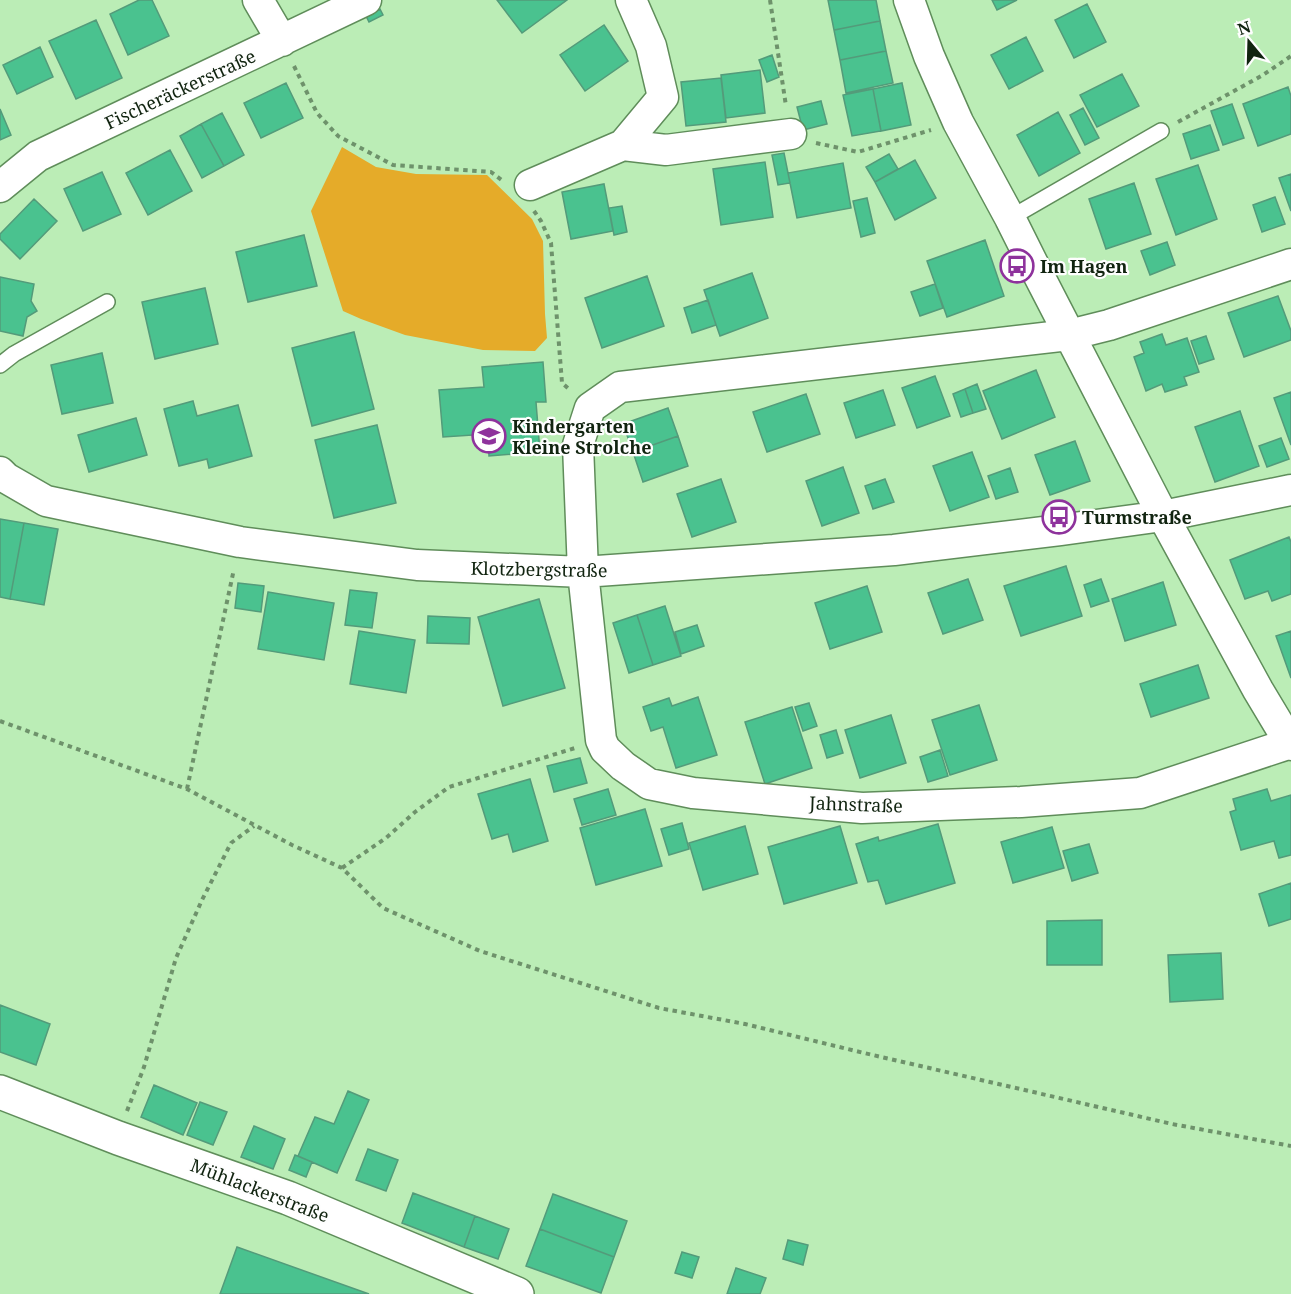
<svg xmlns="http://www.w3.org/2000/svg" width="1291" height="1294" viewBox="0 0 1291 1294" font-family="'Noto Serif',serif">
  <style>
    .green { fill: #e5ab29 }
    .building { fill: #4ac28f; stroke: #539b7a; stroke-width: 1.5 }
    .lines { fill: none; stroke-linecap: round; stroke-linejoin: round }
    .service-casing { stroke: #5f8d5a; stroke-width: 18 }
    .minor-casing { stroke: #5f8d5a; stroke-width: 33 }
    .tertiary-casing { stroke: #5f8d5a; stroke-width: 36 }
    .path { stroke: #6e926b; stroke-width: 4; stroke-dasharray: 4.5 4.5; stroke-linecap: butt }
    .service { stroke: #fff; stroke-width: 15 }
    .minor { stroke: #fff; stroke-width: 30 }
    .tertiary { stroke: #fff; stroke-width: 33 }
    .labels { text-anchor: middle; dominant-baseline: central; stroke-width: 4.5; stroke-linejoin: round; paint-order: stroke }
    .street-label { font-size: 18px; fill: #112410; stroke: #fefefe }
    .poi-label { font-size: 18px; font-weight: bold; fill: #112410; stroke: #fefefe; text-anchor: start }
  </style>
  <rect width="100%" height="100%" fill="#bbedb6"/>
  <path class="green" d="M342,147L376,167L416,174L487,175L532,219L543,241L545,314L547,338L535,351L483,350L405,335L361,319L343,311L311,211Z"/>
  <path class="building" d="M139,0H152L169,36L128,55L110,14Z
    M497,0H567L522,33Z
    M828,0H876L880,21L834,30Z
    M992,0H1017L997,10Z
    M1087,4L1106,42L1074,58L1055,20Z
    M380,9L383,15L369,22L366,16Z
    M96,20L122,78L76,99L49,41Z
    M880,21L886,51L840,60L834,30Z
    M604,25L628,61L585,91L560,55Z
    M1026,37L1043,71L1009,89L991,55Z
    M40,47L53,77L17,94L3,65Z
    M886,51L893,83L846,93L840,60Z
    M772,55L779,77L767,82L759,60Z
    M760,70L765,113L726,118L721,75Z
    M1122,74L1139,106L1097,127L1080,95Z
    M721,78L726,122L686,126L681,82Z
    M286,83L303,118L261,138L244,103Z
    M902,83L911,125L881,131L873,89Z
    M1288,87L1291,96V134L1258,146L1243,104Z
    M873,89L881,131L852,136L843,95Z
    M821,101L827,124L803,130L797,107Z
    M1232,104L1244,138L1223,145L1211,111Z
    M1083,108L1099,138L1085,145L1070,115Z
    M0,109L11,135L0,140Z
    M1058,112L1080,153L1039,176L1017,135Z
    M222,113L244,155L224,166L201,124Z
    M201,124L224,166L202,178L180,136Z
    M1210,125L1219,150L1191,159L1183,134Z
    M170,150L192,191L148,215L126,173Z
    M784,153L790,183L778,185L772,155Z
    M889,154L898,169L875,182L866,167Z
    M915,160L936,198L895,220L875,182Z
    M765,162L773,217L721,225L713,169Z
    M843,163L851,208L797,218L788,173Z
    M1198,165L1217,219L1176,235L1156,179Z
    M102,172L121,214L83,231L64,189Z
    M1291,174V211L1279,178Z
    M1134,183L1151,234L1106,249L1089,199Z
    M604,184L613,231L571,239L562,192Z
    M1275,197L1285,224L1262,232L1253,205Z
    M867,198L875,233L861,237L853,201Z
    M34,199L57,221L20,259L0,239V234Z
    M622,206L627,232L614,235L609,208Z
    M304,235L317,286L248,302L236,252Z
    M985,240L1004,296L947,317L927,261Z
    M1167,242L1175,265L1150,275L1141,251Z
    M752,273L768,318L720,336L704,290Z
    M647,276L664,326L602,348L585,298Z
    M0,277L34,284L31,301L37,311L27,317L23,336L0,331Z
    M935,284L943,308L920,316L911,292Z
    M205,288L218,344L155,359L142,302Z
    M1278,296L1291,331V340L1244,357L1228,313Z
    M708,300L716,325L692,333L684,308Z
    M354,332L374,409L312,426L292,348Z
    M1162,334L1166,345L1187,338L1199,372L1184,377L1187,385L1165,392L1162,384L1146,391L1134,357L1144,353L1140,342Z
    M1206,336L1214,359L1199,364L1191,341Z
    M102,353L113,403L62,414L51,365Z
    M543,362L546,402H536L540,452L489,456L488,434L443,437L439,390L484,387L482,367Z
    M1036,370L1055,417L1002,439L983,391Z
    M935,376L950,416L917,428L902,388Z
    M977,384L986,409L973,413L965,389Z
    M965,389L973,413L961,417L953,394Z
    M883,390L895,425L856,438L844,403Z
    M1291,392V445L1274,398Z
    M806,394L820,434L767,452L753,412Z
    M193,401L197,416L238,405L252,456L209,468L207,459L179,466L164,409Z
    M668,408L678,436L633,452L623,424Z
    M1240,411L1259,466L1215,482L1195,427Z
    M136,418L147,455L89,472L78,435Z
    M377,425L396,503L334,518L315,440Z
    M678,436L688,466L643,482L633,452Z
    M1281,438L1289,459L1267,467L1259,446Z
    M1075,441L1090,481L1050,495L1035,455Z
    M972,452L989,497L950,511L933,466Z
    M843,467L859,513L822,526L806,481Z
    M1010,468L1018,492L996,499L988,476Z
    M721,479L736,522L692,537L677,494Z
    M885,479L894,502L873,509L865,486Z
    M0,519L24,523L10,599L0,597Z
    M24,523L58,529L44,605L10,599Z
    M1289,537L1291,542V594L1272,601L1268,591L1245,599L1230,560Z
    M1066,566L1082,616L1021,636L1004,586Z
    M968,579L983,620L943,634L928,593Z
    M1101,579L1109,601L1091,607L1084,585Z
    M1163,582L1176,625L1125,641L1112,599Z
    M238,583L264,586L261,612L235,608Z
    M867,586L882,632L830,649L815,603Z
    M350,590L377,593L372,628L345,625Z
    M268,592L334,603L324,660L258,649Z
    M539,599L565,688L503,706L478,617Z
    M665,606L681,656L653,665L637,615Z
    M637,615L653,665L629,673L613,623Z
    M428,616L470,618L469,644L427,643Z
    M697,625L704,646L681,654L675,632Z
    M359,631L415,640L406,693L350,684Z
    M1291,631V678L1276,636Z
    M1198,665L1209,698L1151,717L1140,684Z
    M698,697L717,755L676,768L663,727L651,731L643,707L669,698L672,706Z
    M809,703L817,726L803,731L795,707Z
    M979,705L997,760L950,775L932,720Z
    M792,707L812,768L765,784L745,722Z
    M891,715L906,763L860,778L845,730Z
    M836,730L843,753L827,758L820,735Z
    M940,750L948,776L928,782L920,757Z
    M580,758L587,783L554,792L547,766Z
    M530,779L548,841L513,852L508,834L492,839L478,794Z
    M608,789L616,815L582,825L574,799Z
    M1267,789L1271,801L1291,795V855L1279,858L1274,841L1241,850L1230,812L1236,810L1233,799Z
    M645,809L662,866L596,885L580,828Z
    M682,823L689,849L669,855L661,829Z
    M938,824L955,883L886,904L878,880L868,882L856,844L878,837L879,841Z
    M745,826L758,874L703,890L689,843Z
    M840,826L857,883L784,904L768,847Z
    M1052,827L1064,868L1013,883L1001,842Z
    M1089,844L1098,873L1072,881L1063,851Z
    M1291,883V919L1269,926L1259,894Z
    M1102,920V965H1047V921Z
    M1221,953L1223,999L1170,1002L1168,955Z
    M0,1005L50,1024L36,1065L0,1052Z
    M154,1085L197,1103L183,1135L141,1117Z
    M348,1091L369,1100L337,1173L298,1156L315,1117L334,1124Z
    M200,1102L227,1112L213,1145L187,1135Z
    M254,1126L285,1139L273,1169L241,1157Z
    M368,1149L398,1160L386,1191L356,1180Z
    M295,1155L312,1162L306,1177L289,1170Z
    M413,1193L475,1216L464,1247L402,1223Z
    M553,1194L627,1221L614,1257L540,1229Z
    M475,1216L509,1229L498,1259L464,1247Z
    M540,1229L614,1257L601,1293L526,1266Z
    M788,1240L808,1245L803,1265L783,1259Z
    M237,1247L369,1294H220Z
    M682,1252L699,1257L692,1278L675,1273Z
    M736,1268L766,1278L760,1294H727Z"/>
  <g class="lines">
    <g class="service-casing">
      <path id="service" d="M1010,218L1161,131
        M0,365L14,354L107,302"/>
    </g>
    <g class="minor-casing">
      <path id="minor" d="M258,0L282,41
        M909,0L929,56L958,122L1010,218L1035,268L1163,516L1258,690L1291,745
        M623,145L666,150L791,134
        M530,185L623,145L663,97L651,46L631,0
        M0,187L38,156L366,0
        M1291,264L1109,325L1069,335L620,387L590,408L578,445L583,572L601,740L605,749L623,766L649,784L693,793L862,808L1021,802L1140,793L1291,743
        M0,472L6,478L46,501L240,542L417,565L583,572L894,550L1060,530L1163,516L1291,490"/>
    </g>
    <g class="tertiary-casing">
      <path id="tertiary" d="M0,1092L118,1138L288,1198L517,1294"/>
    </g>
    <path class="path" d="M770,0L786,106
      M294,66L317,113L338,136L393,165L491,172L503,181
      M1178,122L1263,75L1291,56
      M816,143L858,152L931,130
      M534,211L541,221L551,243L562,383L570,390
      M0,721L187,789L292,845L342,868L383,908L480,951L659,1008L745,1024L864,1053L1172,1124L1291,1146
      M187,789L234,569
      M342,868L386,838L415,812L449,787L575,748
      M127,1111L144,1067L176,958L202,900L231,843L254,826"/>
    <use href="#service" class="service"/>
    <use href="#minor" class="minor"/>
    <use href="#tertiary" class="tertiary"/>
  </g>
  <defs>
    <g id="bus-ring" transform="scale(1.725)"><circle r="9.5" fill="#fefefe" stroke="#8e329c" stroke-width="1.5"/><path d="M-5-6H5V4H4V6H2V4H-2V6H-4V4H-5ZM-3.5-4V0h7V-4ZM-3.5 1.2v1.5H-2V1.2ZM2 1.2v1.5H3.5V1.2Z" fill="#8e329c"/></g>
    <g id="school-ring" transform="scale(1.725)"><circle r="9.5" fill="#fefefe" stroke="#8e329c" stroke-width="1.5"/><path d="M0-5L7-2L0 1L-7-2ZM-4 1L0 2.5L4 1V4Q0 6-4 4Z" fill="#8e329c"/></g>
  </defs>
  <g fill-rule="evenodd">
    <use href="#bus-ring" x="1017" y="266"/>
    <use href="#school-ring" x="489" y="436"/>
    <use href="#bus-ring" x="1059" y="517"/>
  </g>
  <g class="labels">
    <g class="street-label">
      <text transform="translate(180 89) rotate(-25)">Fischeräckerstraße</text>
      <text transform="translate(539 569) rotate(1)">Klotzbergstraße</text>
      <text transform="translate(856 804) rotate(2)">Jahnstraße</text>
      <text transform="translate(260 1190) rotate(21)">Mühlackerstraße</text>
    </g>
    <g class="poi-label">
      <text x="1040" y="266">Im Hagen</text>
      <text x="512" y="426">Kindergarten<tspan x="512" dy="21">Kleine Strolche</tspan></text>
      <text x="1082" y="517">Turmstraße</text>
    </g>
  </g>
  <g transform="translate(1249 42) rotate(341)" stroke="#fefefe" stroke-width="4.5" paint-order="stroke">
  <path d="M0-4.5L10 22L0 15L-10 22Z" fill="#112410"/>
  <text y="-9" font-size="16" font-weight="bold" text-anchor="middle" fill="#112410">N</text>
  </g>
</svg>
